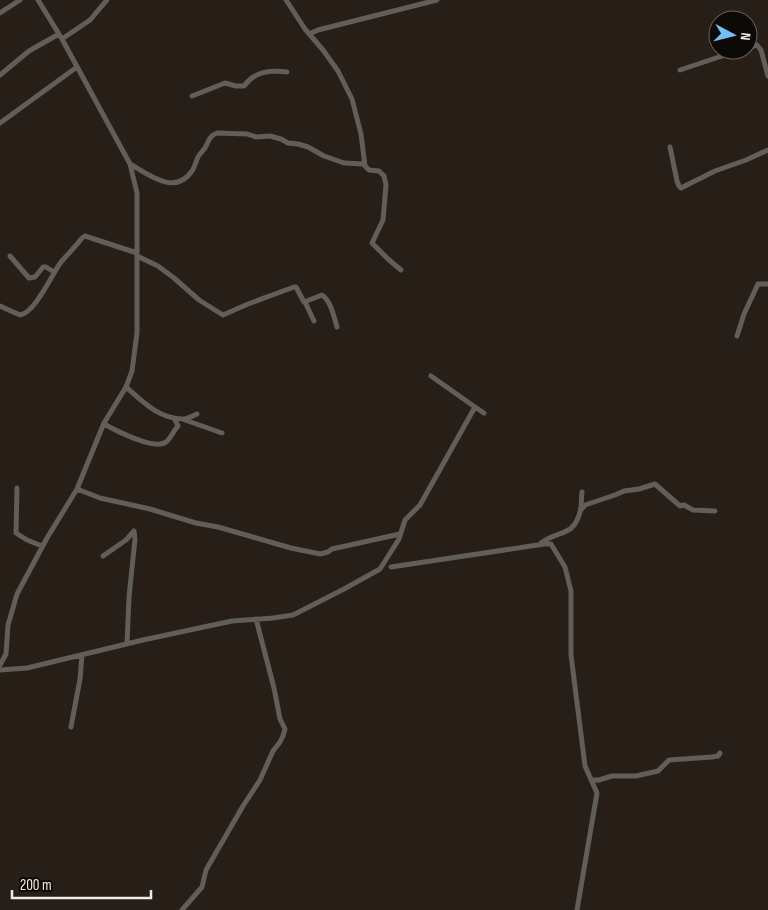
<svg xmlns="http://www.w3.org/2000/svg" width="768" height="910" viewBox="0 0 768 910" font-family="'Sofia Sans Condensed',sans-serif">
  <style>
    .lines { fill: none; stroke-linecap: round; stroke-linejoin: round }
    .minor { stroke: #615d59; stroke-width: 5 }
  </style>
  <rect width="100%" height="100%" fill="#261e17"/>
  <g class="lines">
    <path class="minor" d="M286,0L305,29L323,50L338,71L352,99L361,134L365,166L369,170L379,171L384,176L386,185L383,220L372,243L388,259L401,270
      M0,13L20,0
      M309,34L318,30L437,0
      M62,39L90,20L107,0
      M748,48L757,45L761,50L768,76
      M680,70L740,50
      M0,75L29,51L59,34
      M192,96L225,83L236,86H244C255,71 270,70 287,72
      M0,123L77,67
      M670,147L677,181L679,186L681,188L715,171L746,160L768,150
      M130,164C149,175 175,196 192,171C195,167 196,161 198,157C200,153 203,151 205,148C209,141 209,136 217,133L247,134L256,137L270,136L281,139L288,143L298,144L308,147L324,156L344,163L364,164
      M10,256L29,278L35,277L43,267H46L54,272
      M137,256L158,266L174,278L199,300L223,315L248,304L294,287H296L304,302L322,295C331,301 334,317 337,327
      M305,302L314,321
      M0,306L20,315C35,313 52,274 61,262C68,254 76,246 82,238L85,236L137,253
      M737,336L744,314L758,284H768
      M431,376L475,407
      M126,387C142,401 159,419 183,419C187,419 193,416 197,414
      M185,420L222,433
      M104,424C115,430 155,451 166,442C171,438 174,430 178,426L174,418
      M17,488L16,533L27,540L42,546
      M77,489L100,498L150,509L196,523L218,527L291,548L320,554L328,552L332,549L400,534
      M581,510L585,505L615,495L624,491L639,489L655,484L680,506L684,505L693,510L715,511
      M544,543H541C559,529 573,538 580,512C582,506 581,498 582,492
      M103,556L126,540L134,531L135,539L129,597L127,644
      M391,567L544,544H551L565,567L571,591V655L585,766L597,793L577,910
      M0,665L6,654L8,625L17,594L47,538L77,489L104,423L126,387L132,371L137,333V193L130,164L62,39L38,0
      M0,670L27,668L143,640L232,621L273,618L293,615L344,589L380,569L399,539L405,520L420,505L475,407L484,413
      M71,727L80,679L82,655
      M591,780H599L612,776H636L658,771L669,760L712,757L718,756L720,753
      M182,910L202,887L206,870L243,806L260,780L273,751L280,742L283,736L285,729L280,719L274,688L256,619"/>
  </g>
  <g transform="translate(733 35) rotate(97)"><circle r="24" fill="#0c0906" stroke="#686360"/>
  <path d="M0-4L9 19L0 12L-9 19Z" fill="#72c1f5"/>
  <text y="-8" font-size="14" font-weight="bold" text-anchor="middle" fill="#f1ebe7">N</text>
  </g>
  <path d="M12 890v8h139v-8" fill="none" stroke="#f1ebe7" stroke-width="2.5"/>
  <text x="20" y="890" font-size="15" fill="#f1ebe7" stroke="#0c0906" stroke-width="4" paint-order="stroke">200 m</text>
</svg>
